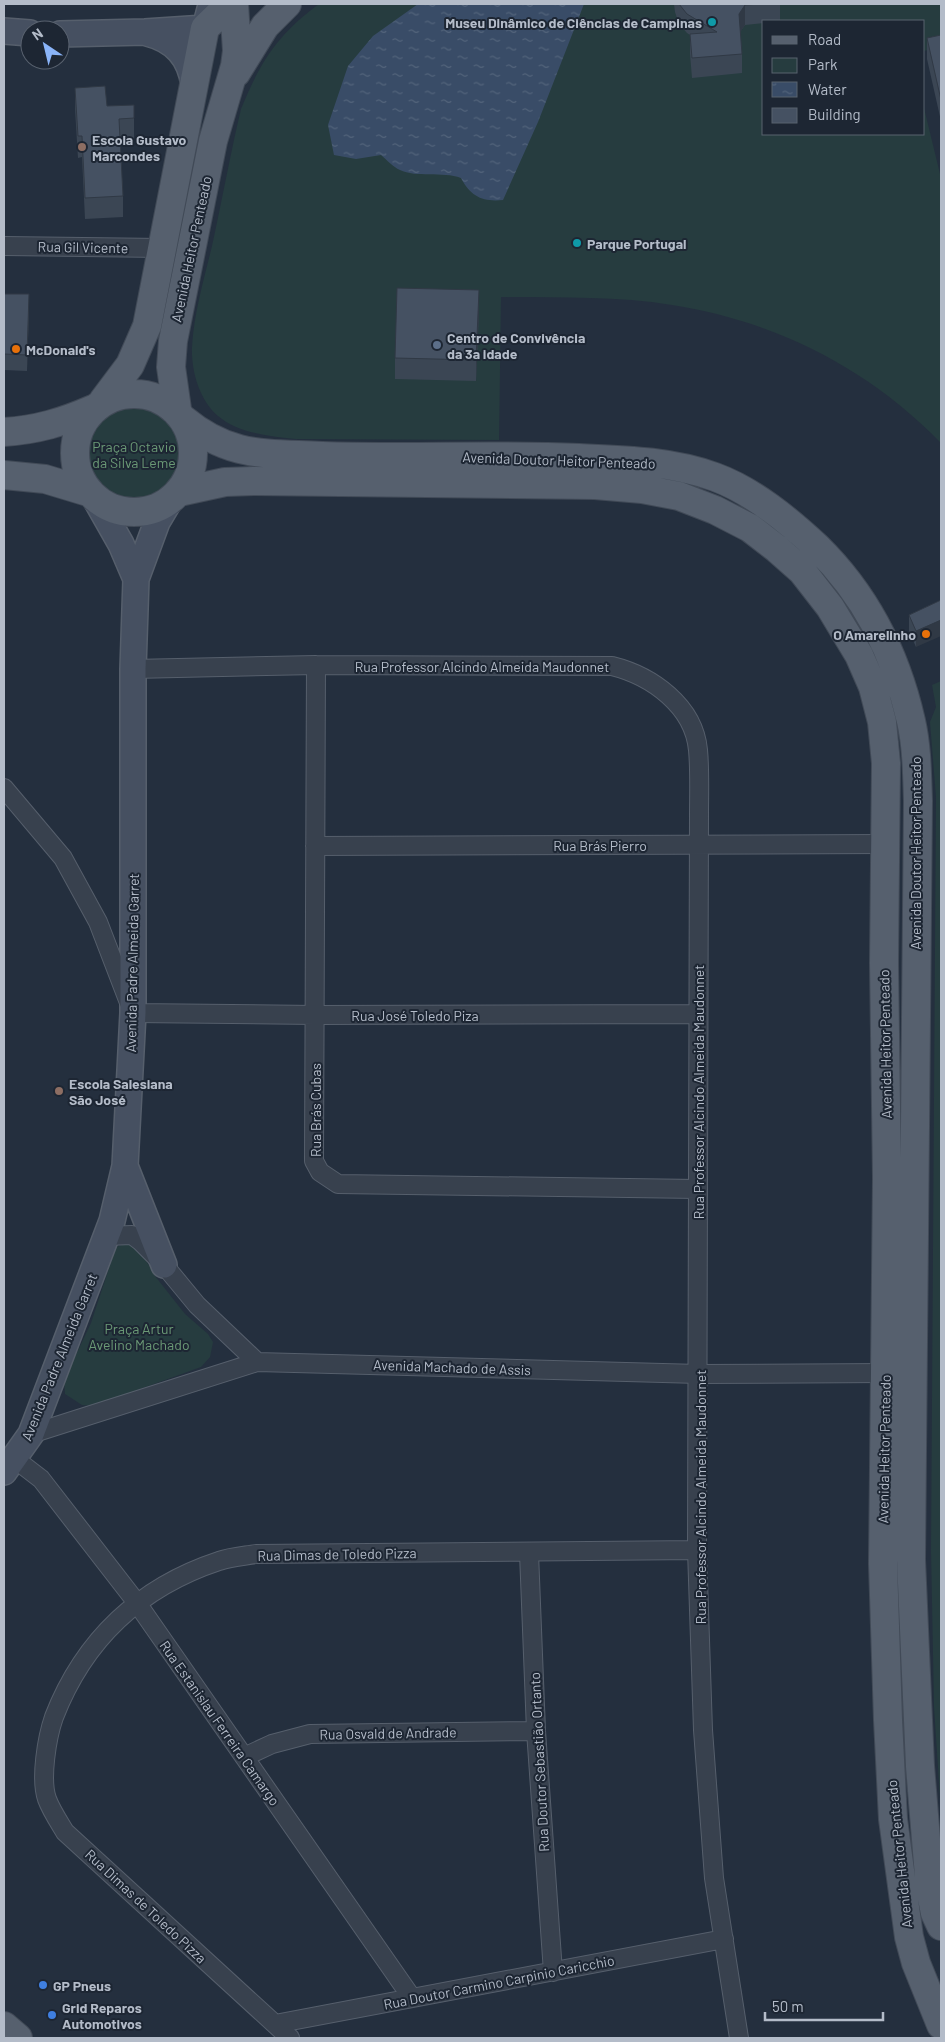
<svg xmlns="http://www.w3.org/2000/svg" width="945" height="2042" viewBox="0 0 945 2042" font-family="Barlow,sans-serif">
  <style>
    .green { fill: #263c3f }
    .water { fill: url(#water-ripples) }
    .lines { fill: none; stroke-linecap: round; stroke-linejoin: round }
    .street-casing { stroke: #565f6c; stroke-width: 20 }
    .secondary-casing { stroke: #565f6c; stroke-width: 28 }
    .primary-casing { stroke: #414a57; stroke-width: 30 }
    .street { stroke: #38414e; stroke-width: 18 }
    .secondary { stroke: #465061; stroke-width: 25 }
    .primary { stroke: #56606e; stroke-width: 28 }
    .wall { fill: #3b4654 }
    .shaded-wall { fill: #303945 }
    .building { fill: #455162; stroke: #303945 }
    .culture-dot { fill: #0f9aa8; stroke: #1d2633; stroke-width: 2 }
    .education-dot { fill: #8d6e63; stroke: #1d2633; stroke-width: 2 }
    .service-dot { fill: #5c6f8a; stroke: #1d2633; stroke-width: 2 }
    .food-dot { fill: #e8710a; stroke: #1d2633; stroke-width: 2 }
    .shop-dot { fill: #3f7fe0; stroke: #1d2633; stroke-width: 2 }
    .labels { text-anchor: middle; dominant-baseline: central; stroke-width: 4; stroke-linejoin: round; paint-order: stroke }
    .poi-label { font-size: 14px; font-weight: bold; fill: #b4bcc9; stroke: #1d2633; text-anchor: start }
    .street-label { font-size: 14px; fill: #b4bcc9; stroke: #1d2633 }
    .park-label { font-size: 14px; fill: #6b9a76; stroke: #1d2633 }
  </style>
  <defs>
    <pattern id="water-ripples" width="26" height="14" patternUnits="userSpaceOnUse" patternTransform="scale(1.25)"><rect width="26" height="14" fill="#394c67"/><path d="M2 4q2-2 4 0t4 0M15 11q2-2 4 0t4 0" fill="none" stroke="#53647b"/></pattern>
  </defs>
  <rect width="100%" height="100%" fill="#242f3e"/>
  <path class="green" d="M319,4H941V47L924,51V21H764V134H924V108L941,178V443C868,368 775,321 672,305C616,296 558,298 501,297L499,440L296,439C271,437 238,433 218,416C199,400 191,370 192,347C194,313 204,279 212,246C222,201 230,155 241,109C260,62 278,34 319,4Z
    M87 453a47 47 0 1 1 94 0a47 47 0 1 1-94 0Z
    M941,681V1813L934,1707L931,1550L936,797L930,722L936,707L932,685Z
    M131,1242L138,1246L155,1276L185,1314L208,1334L213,1342L210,1357L201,1367L93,1406L82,1405L65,1394L64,1380L91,1323L116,1247Z"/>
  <path class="water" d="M418,4H584L538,122L503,200C483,202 471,197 461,178C443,171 416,178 400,170C393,167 387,160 381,155L356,159L334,155L328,125L348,66L373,36Z"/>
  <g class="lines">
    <g class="street-casing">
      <path id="street" d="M4,246L162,248
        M316,665L314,1161L320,1172L338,1184L697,1189
        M133,669L316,665L612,666C652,676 694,706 698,750C700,771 699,794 699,816L697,1550L703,1730L714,1878L739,2038
        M4,788L63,858L98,922L133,1013L315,1015L698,1014
        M315,846L885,844
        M106,1236L132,1235L140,1241L164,1265L197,1305L257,1362
        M31,1434L257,1362L699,1374L885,1373
        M15,1459L41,1479L137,1603L412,1998
        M529,1553L536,1731L553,1972
        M244,1757L272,1744L310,1734L536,1731
        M275,2024L724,1939
        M290,2038L65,1832C59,1822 51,1810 47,1799C40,1779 47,1737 54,1717C84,1640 140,1587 219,1561C230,1557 244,1556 256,1554L697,1550"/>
    </g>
    <g class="secondary-casing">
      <path id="secondary" d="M4,31L30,33
        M147,33C175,40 190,57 194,85
        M60,34L145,32L205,28L210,9
        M136,579L157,522L170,500
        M125,1166L164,1265
        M4,1472L31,1434L112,1221L125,1166L133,1013V669L136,579L121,544L96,500"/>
    </g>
    <g class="primary-casing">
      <path id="primary" d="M236,73L265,26L287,4
        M75 453a59 59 0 1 1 118 0a59 59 0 1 1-118 0Z
        M103,401L130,365L147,326L205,28L230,4
        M177,409L171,367L173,341L213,141L235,66L237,51L234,4
        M183,419C230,458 265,453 322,456C407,459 493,454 579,458C625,460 671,461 715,477C753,491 788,520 817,547C865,594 896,655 911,721C917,747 917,774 918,801L911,1560L920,1766L930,1888L935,1913L941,1926
        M4,432C37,430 63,422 93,409
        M4,475L45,479L88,492
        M179,492L225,482L254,481L595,485L642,489L679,496L715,510L750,528L776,548L802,571L830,607L859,655L873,687L882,722L886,763L884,963L887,1178L883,1564L888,1720L893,1819L909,1937L916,1963L941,2025
        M4,2026L18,2038"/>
    </g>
    <use href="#street" class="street"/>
    <use href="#secondary" class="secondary"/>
    <use href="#primary" class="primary"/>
  </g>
  <path class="wall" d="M674,4H780V21H764V23L745,25L740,32L742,54V73L692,78L690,54V35L687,33L679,24L675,12Z
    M941,35V121L927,59V38Z
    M75,88L107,106L134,118V139L120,140L123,196V217L85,219L82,157L78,158L75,109Z
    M29,310L27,371L4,370V313Z
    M479,311L476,381L395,379V358Z
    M941,600L916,647L909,631V615Z"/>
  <path class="shaded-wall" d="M745,5V25L739,34V14Z
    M479,290V311L476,381V360Z
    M29,294V310L27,371V355Z
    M941,620V636L916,647V631Z"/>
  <path class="building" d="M679,4H762L745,5L739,14L742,54L692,58L690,34L717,32L687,14Z
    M941,35V100L927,38Z
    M105,86L107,106L134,105V118L119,119L123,196L85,198L82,136H78L75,88Z
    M397,288L479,290L476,360L395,358Z
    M4,294H29L27,355L4,354Z
    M941,600V620L916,631L909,615Z"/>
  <g class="culture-dot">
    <circle cx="712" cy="22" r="5"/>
    <circle cx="577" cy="243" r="5"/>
  </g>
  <g class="education-dot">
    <circle cx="82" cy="147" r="5"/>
    <circle cx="59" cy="1091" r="5"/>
  </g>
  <circle class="service-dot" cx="437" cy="345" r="5"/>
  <g class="food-dot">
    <circle cx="16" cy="349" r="5"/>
    <circle cx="926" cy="634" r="5"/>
  </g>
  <g class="shop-dot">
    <circle cx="43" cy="1985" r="5"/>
    <circle cx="52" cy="2015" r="5"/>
  </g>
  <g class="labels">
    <g class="poi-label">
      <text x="702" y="22" text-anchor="end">Museu Dinâmico de Ciências de Campinas</text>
      <text x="92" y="139">Escola Gustavo<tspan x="92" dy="16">Marcondes</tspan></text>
      <text x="587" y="243">Parque Portugal</text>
      <text x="447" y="337">Centro de Convivência<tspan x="447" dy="16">da 3a idade</tspan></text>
      <text x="26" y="349">McDonald's</text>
      <text x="916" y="634" text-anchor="end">O Amarelinho</text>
      <text x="69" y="1083">Escola Salesiana<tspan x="69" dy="16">São José</tspan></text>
      <text x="53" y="1985">GP Pneus</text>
      <text x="62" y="2007">Grid Reparos<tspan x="62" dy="16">Automotivos</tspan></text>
    </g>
    <g class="street-label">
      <text transform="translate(83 247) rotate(1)">Rua Gil Vicente</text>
      <text transform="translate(191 249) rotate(-78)">Avenida Heitor Penteado</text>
      <text transform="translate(559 460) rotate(2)">Avenida Doutor Heitor Penteado</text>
      <text x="482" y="666">Rua Professor Alcindo Almeida Maudonnet</text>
      <text x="600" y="845">Rua Brás Pierro</text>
      <text transform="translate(915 853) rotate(-90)">Avenida Doutor Heitor Penteado</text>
      <text transform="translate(132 963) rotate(-89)">Avenida Padre Almeida Garret</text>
      <text x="415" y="1015">Rua José Toledo Piza</text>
      <text transform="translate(885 1044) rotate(-91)">Avenida Heitor Penteado</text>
      <text transform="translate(698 1092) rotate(-90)">Rua Professor Alcindo Almeida Maudonnet</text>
      <text transform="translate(315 1110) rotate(-90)">Rua Brás Cubas</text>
      <text transform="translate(59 1357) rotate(-68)">Avenida Padre Almeida Garret</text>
      <text transform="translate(452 1367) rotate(2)">Avenida Machado de Assis</text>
      <text transform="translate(884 1449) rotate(-89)">Avenida Heitor Penteado</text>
      <text transform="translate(700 1497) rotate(-90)">Rua Professor Alcindo Almeida Maudonnet</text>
      <text transform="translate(337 1554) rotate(-1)">Rua Dimas de Toledo Pizza</text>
      <text transform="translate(220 1723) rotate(55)">Rua Estanislau Ferreira Camargo</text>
      <text transform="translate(388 1733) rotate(-1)">Rua Osvald de Andrade</text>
      <text transform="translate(539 1762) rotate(-93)">Rua Doutor Sebastião Ortanto</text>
      <text transform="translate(899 1854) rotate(-96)">Avenida Heitor Penteado</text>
      <text transform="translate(146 1906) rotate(43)">Rua Dimas de Toledo Pizza</text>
      <text transform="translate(499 1982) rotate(-11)">Rua Doutor Carmino Carpinio Caricchio</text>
    </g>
    <g class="park-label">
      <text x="134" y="446">Praça Octavio<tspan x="134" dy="16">da Silva Leme</tspan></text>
      <text x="139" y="1328">Praça Artur<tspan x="139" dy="16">Avelino Machado</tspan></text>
    </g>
  </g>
  <rect width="945" height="2042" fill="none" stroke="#b4bcc9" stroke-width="10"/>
  <rect x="762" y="20" width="162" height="115" fill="#1d2633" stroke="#59626f"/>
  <rect x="772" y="36" width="25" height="8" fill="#56606e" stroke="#59626f"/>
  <text x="808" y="45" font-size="15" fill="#b4bcc9">Road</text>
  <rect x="772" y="58" width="25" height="15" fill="#263c3f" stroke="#59626f"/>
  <text x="808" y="70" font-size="15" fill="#b4bcc9">Park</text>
  <rect x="772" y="82" width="25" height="15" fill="url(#water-ripples)" stroke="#59626f"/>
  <text x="808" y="95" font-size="15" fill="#b4bcc9">Water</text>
  <rect x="772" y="108" width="25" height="15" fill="#455162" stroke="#59626f"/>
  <text x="808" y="120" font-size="15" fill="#b4bcc9">Building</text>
  <g transform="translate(45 45) rotate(325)"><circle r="24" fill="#1d2633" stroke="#59626f"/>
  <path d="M0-4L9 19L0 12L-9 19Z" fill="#8ab4f8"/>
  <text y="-8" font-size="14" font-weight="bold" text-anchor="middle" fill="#b4bcc9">N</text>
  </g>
  <path d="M765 2012v8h118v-8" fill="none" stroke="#b4bcc9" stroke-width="2.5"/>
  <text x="772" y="2012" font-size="15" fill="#b4bcc9" stroke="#1d2633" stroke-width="4" paint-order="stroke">50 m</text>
</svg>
